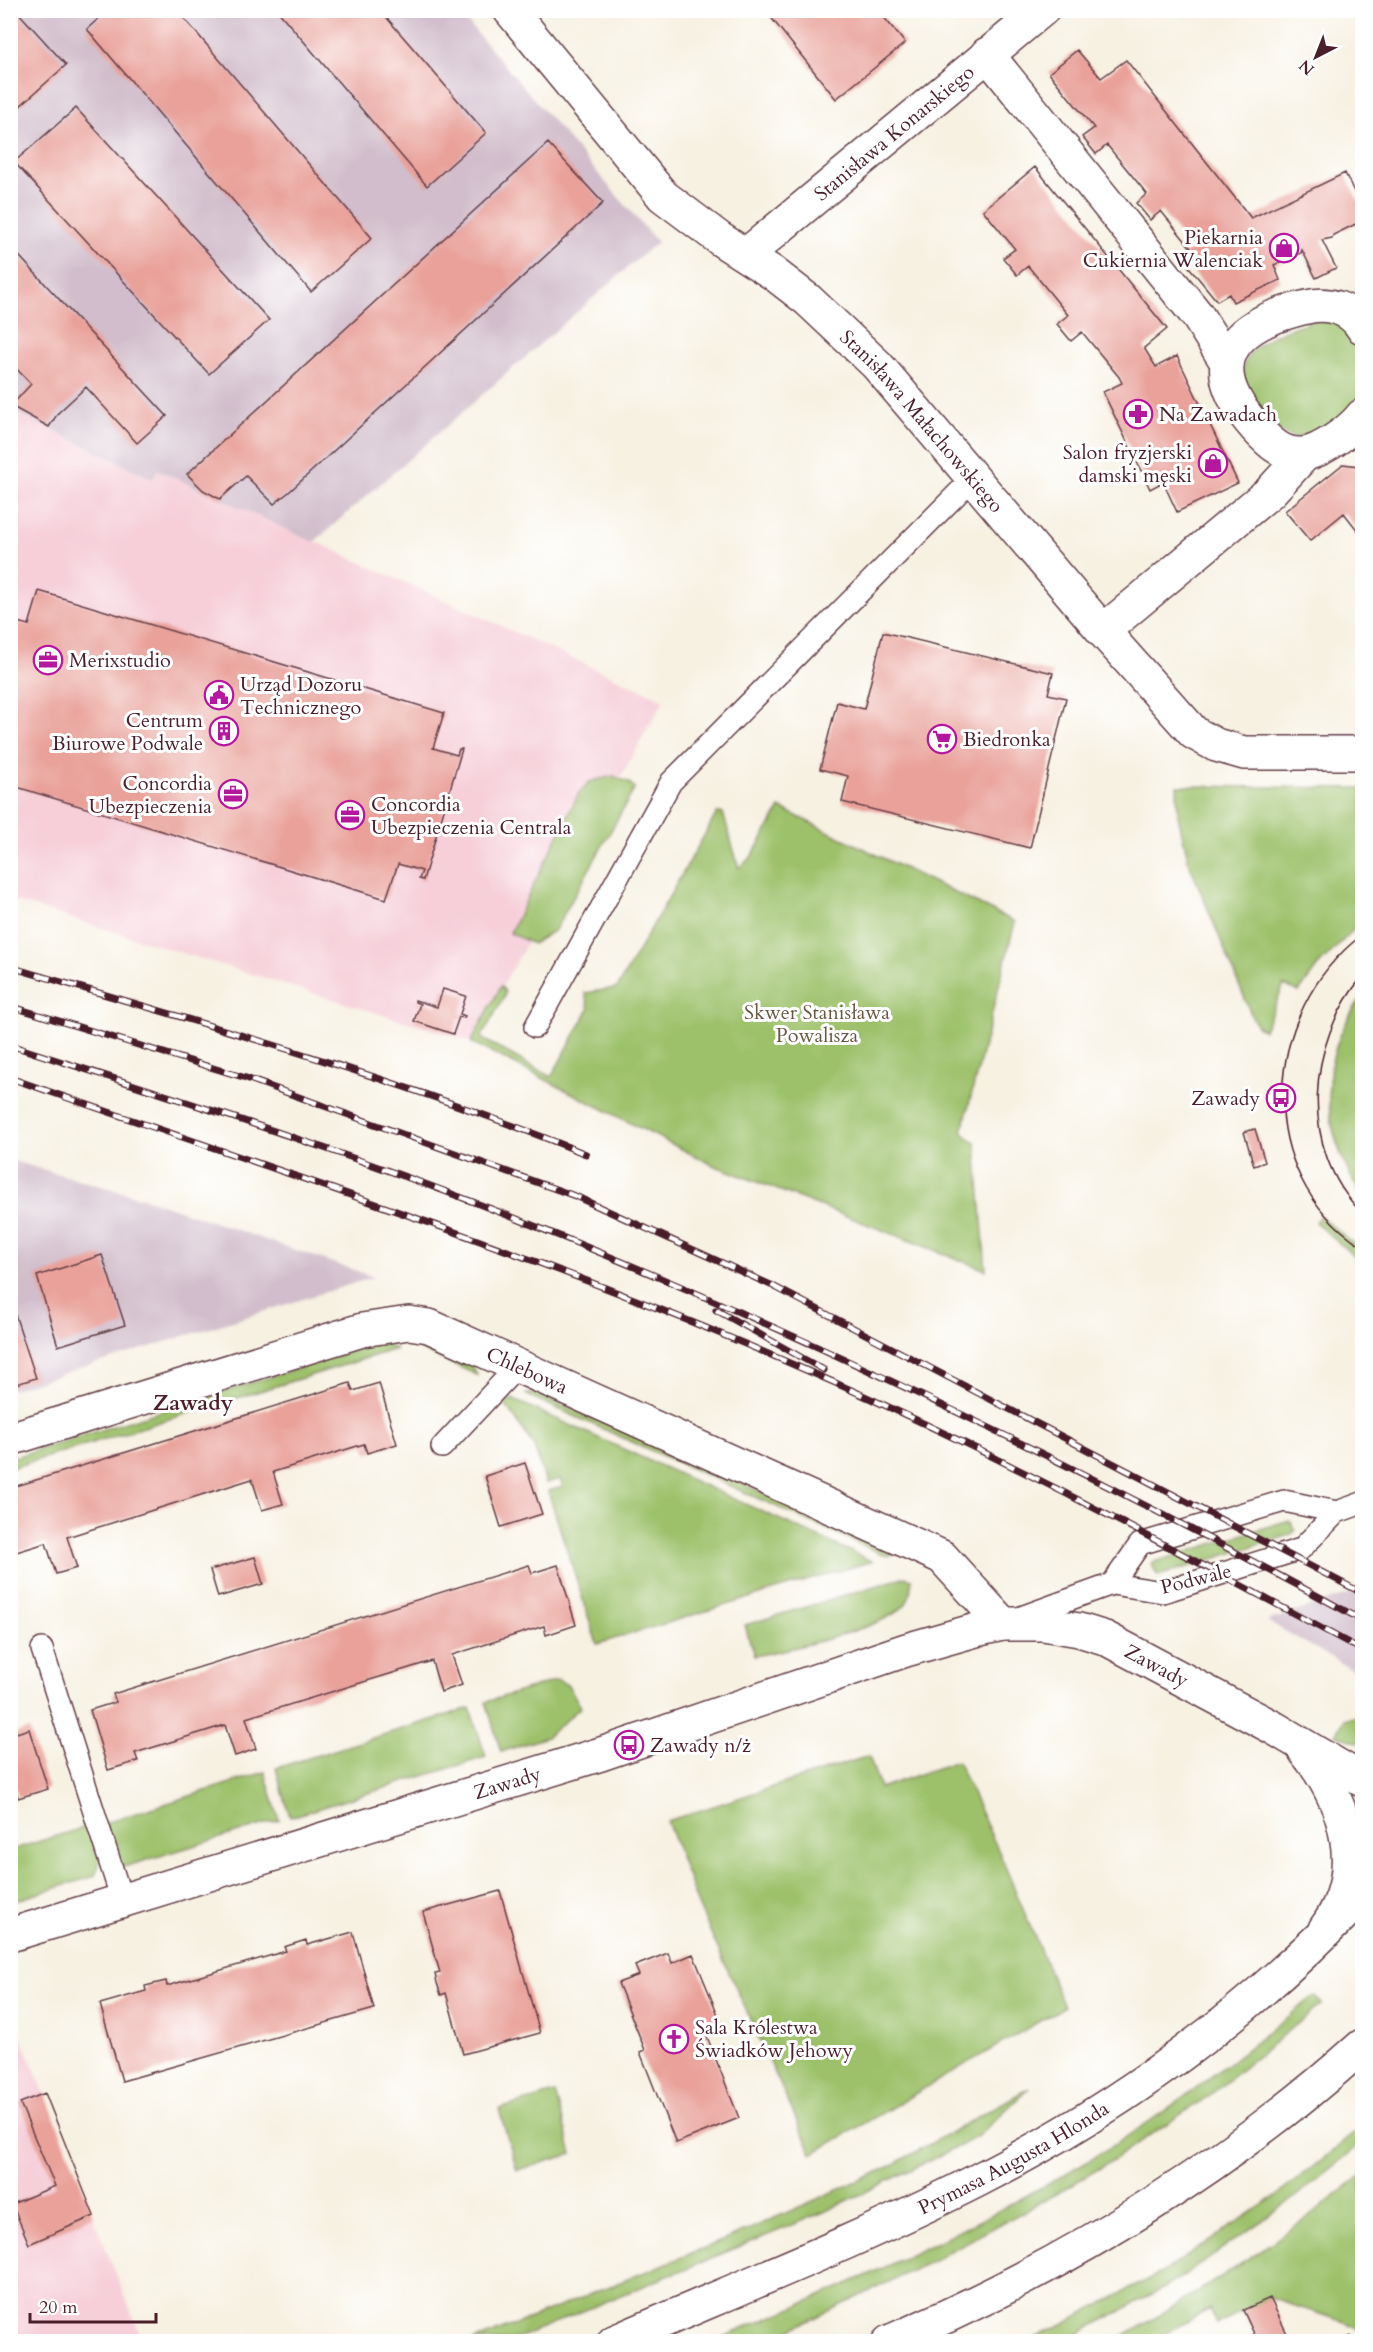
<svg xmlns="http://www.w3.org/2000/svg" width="1373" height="2352" viewBox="0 0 1373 2352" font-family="Cardo,serif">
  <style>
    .built { fill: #f6cfd9 }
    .industrial { fill: #d1bdcb }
    .green { fill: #9dc16b; stroke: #74704b; stroke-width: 1.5 }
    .building { fill: #e9a19a }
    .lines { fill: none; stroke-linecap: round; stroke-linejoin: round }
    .service-casing { stroke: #643e46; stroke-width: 24 }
    .minor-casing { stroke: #643e46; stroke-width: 36 }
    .secondary-casing { stroke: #643e46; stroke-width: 36 }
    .service { stroke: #fff; stroke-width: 21 }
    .minor { stroke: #fff; stroke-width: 33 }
    .secondary { stroke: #fff; stroke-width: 33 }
    .tram { stroke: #4a1f2b; stroke-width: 1.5 }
    .rail-casing { stroke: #4a1f2b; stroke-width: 7 }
    .rail { stroke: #fff; stroke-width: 4.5; stroke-dasharray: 14; stroke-linecap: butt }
    .labels { text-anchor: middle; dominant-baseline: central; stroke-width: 6; stroke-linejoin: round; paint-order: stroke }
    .street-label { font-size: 20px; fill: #4a1f2b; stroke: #fff }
    .poi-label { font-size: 20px; fill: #4a1f2b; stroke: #fff; text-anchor: start }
    .park-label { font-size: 20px; fill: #675841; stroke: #fff }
    .quarter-label { font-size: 22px; font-weight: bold; fill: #4a1f2b; stroke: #fff }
  </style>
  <rect width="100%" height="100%" fill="#fff"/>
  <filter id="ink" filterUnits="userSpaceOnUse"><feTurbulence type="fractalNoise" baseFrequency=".0167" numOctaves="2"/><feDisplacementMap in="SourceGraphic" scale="12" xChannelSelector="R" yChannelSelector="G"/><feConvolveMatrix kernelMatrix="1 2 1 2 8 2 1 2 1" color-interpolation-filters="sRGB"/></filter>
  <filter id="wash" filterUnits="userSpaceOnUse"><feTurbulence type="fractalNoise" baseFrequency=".008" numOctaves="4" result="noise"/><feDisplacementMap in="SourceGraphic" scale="24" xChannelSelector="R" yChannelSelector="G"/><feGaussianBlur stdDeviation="1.35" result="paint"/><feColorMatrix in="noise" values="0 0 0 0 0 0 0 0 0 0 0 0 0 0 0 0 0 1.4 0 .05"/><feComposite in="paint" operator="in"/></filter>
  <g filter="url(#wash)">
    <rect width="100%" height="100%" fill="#f7f1e2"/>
    <path class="built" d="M10,410L153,479L158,470L664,700L471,1042L11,900Z
      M10,2013L28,2053L143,2341H11Z"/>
    <path class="industrial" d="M10,11H458L657,242L314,542L158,470L153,479L11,410Z
      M10,1160L150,1200L374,1277L11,1390Z
      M1362,1590V1675L1267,1621L1328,1601Z"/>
    <path class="green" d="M1316,320C1351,322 1362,340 1362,373C1362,381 1364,389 1361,396C1356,406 1328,433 1318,436C1305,441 1290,438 1279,430C1271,424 1265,413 1259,405C1253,397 1244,389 1243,378C1239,343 1290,327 1316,320Z
      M613,776L628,782L635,788L555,930L533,944L510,933L579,793L589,782Z
      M1177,786L1362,788V921L1317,967L1299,992L1284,985L1264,1030L1258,1027L1253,1019L1189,863L1178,816Z
      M780,808L1015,922L962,1132L976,1144L986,1270L713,1165L471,1042L501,986L505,992L504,997L481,1038L551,1077L589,1009L585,993L617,988L717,813H723L739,868L752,856Z
      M1362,997V1196C1321,1130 1315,1062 1362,997Z
      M1320,1216L1362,1251V1263L1315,1222Z
      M404,1338L419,1341L471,1363L477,1375L397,1339Z
      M382,1342L396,1349L11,1468V1458Z
      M537,1393L895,1551L898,1553L887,1556L525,1394Z
      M512,1399L872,1561L597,1644L548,1491L563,1487L560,1479L546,1483L533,1444L504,1403Z
      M1286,1521L1291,1522L1295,1531L1290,1535L1158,1576L1151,1563Z
      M905,1577L912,1579C911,1586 911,1595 907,1602C891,1628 786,1650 754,1656L745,1625Z
      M557,1680L568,1685L581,1707L546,1737L501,1752L486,1702Z
      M470,1708L486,1757L290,1817L276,1768Z
      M1362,1714V1744L1336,1735L1344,1720Z
      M869,1756L880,1788L957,1761L1000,1854L1064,2007L812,2154L698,1905L667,1821Z
      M265,1772L279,1820L124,1867L120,1864L105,1823Z
      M89,1826L101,1859L95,1876L11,1902V1850Z
      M1314,1996L1322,2004L1210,2095L1102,2167L1045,2200L930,2262L767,2341H713C844,2288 972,2230 1094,2157C1172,2111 1242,2052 1314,1996Z
      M1029,2088L978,2136L962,2145L824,2212L510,2341H474L734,2236L889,2167Z
      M555,2093L572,2154L517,2170L499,2109Z
      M1362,2127V2143L1289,2202L1171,2284L1064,2341H1029L1163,2272L1280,2193Z
      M1362,2175V2331L1346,2322L1270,2298L1217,2324L1210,2309L1151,2341L1112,2342C1201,2293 1283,2238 1362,2175Z"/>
    <g id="blocks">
      <path class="building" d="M16,10L66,65L10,115V12Z
        M108,10H177L372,238L311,292L87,29Z
        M277,10H380L486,133L427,186Z
        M765,10H878L905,43L836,99Z
        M1077,50L1101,78L1126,60L1251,218L1345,173L1358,200L1362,198V221L1333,235L1332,238L1322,240L1336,268L1316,278L1302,250L1301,253L1274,265L1280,280L1233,302L1229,294L1217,301L1181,257L1191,248L1161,211L1150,220L1136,203L1147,194L1107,145L1096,154L1082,137L1094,128L1049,73Z
        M76,108L269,320L209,374L14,162Z
        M548,143L603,203L289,492L274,504L246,476L220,499L203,490L187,474Z
        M1035,167L1167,329L1144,348L1156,367L1177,356L1238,483L1177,512L1163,482L1150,489L1103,392L1122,383L1119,377L1082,332L1071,341L1057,324L1068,315L1028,266L1017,275L1003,258L1015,249L983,210Z
        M10,246L167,416L137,443L86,387L58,413L49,427L11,406L31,384L10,362Z
        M1343,464L1359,466L1362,470V536L1344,513L1310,541L1285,511Z
        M39,591L444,713L433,748L457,755L459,749H462L423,880L419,879L422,871L398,864L386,899L10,785V620L29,625Z
        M883,632L1053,673L1048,694L1066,698L1030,848L842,802L848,776L820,769L837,702L864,709Z
        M443,989L466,996L460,1014L465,1016L464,1018L459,1017L453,1034L414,1021L420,1004L415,1002V1000L437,1007Z
        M1255,1129L1265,1162L1254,1166L1244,1132Z
        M102,1255L125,1325L58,1346L37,1276Z
        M10,1299L36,1378L10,1386Z
        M350,1383L353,1391L379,1383L397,1444L367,1453L364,1444L273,1472L283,1504L262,1510L252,1479L67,1537L77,1568L56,1574L46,1543L10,1554V1488Z
        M525,1463L542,1514L501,1527L485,1476Z
        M255,1557L263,1584L218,1597L210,1570Z
        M529,1565L532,1573L558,1565L576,1625L546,1635L544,1626L452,1655L462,1685L441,1692L432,1661L246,1718L256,1749L235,1756L225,1725L135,1753L138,1761L108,1770L90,1710L116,1702L113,1694Z
        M29,1729L48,1789L18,1798L16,1790L10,1791V1735Z
        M500,1891L540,2033L463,2054L446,1993L441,1995L437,1983L435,1974L440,1973L423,1912Z
        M353,1932L374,2009L122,2081L100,2004L146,1991L145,1986L166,1981L167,1986L286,1951L284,1947L306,1940L307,1945Z
        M668,1953L672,1963L693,1954L721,2022L704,2029L739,2118L676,2143L640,2052L645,2050L618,1983L639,1975L635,1966Z
        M45,2093L94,2216L29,2244L12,2204L55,2186L20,2103Z
        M1270,2298L1289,2338L1282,2342H1258L1243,2310Z
        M1351,2336L1353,2342H1339Z"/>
    </g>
  </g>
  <g filter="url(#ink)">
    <use href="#blocks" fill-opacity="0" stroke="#643e46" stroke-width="1.5"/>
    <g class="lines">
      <g class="service-casing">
        <path id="service" d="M535,1027L671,782L973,478
          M442,1447L516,1368
          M1112,1584L1140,1544L1284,1501L1337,1512
          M1021,1617L1112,1584L1163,1592L1301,1549L1337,1512L1362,1503
          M42,1649L122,1900"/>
      </g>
      <g class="minor-casing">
        <g id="minor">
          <path id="s1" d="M510,10L663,196L720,239L773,273L808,300L877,365L1103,631L1194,733L1216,745L1244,753H1362"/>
          <path d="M987,54L1197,315L1226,361"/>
          <path id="s2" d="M746,255L1042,10"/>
          <path d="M1362,327C1351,308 1327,302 1307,307C1232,324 1198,363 1256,428C1269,442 1282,455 1301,454C1319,454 1351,430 1362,416"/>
          <path d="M1103,631L1270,492L1304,455"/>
          <path id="s3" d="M10,1439L362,1330L409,1323L429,1326L942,1557L1003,1624"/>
          <path d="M1305,1751C1346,1802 1368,1871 1325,1929"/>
          <path id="s4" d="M10,1935L601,1754L906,1650L976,1630L1003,1624H1043L1079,1630L1105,1638L1274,1728L1362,1780"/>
        </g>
      </g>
      <g class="secondary-casing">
        <g id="secondary">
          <path id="s5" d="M614,2342C736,2289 860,2240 978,2180C1121,2107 1252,2011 1362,1895"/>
          <path d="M889,2342C1061,2268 1222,2171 1362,2046"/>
        </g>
      </g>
      <use href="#service" class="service"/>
      <use href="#minor" class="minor"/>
      <use href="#secondary" class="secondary"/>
      <path class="tram" d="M1362,935C1262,1011 1250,1174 1362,1246
        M1362,977C1307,1043 1298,1149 1362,1213"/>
      <g class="rail-casing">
        <path id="rail" d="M10,967C205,1024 398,1078 586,1154
          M10,1006L246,1078L575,1196L773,1286L1362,1593
          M10,1045C177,1099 344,1151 507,1215C801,1331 1085,1469 1362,1620
          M10,1078C278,1171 548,1257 808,1371C996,1452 1182,1554 1362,1650
          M716,1310L824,1370"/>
      </g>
      <use href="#rail" class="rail"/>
    </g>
  </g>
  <defs>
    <g id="shop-ring" transform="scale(1.5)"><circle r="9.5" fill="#fff" stroke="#b5179e" stroke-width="1.5"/><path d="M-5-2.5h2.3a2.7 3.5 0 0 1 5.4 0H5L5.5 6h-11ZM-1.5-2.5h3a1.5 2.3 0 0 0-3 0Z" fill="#b5179e"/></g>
    <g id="pharmacy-ring" transform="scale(1.5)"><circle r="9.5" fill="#fff" stroke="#b5179e" stroke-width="1.5"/><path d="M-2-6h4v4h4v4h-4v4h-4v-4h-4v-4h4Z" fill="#b5179e"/></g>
    <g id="office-ring" transform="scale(1.5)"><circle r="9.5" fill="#fff" stroke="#b5179e" stroke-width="1.5"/><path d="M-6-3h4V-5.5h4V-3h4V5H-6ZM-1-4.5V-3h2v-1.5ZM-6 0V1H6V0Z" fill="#b5179e"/></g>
    <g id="civic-ring" transform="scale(1.5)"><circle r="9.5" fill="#fff" stroke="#b5179e" stroke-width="1.5"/><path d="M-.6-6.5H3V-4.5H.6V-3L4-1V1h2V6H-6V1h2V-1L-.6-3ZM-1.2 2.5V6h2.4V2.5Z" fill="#b5179e"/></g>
    <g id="building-ring" transform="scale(1.5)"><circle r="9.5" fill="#fff" stroke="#b5179e" stroke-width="1.5"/><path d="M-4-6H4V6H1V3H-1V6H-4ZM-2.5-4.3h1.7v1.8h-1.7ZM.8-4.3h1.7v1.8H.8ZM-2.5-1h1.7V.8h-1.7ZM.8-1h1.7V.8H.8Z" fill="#b5179e"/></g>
    <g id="supermarket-ring" transform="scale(1.5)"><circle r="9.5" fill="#fff" stroke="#b5179e" stroke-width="1.5"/><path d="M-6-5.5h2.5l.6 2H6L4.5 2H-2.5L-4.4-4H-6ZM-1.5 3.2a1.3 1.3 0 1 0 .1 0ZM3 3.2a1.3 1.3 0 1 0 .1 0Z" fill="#b5179e"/></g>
    <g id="bus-ring" transform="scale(1.5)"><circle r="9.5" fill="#fff" stroke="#b5179e" stroke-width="1.5"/><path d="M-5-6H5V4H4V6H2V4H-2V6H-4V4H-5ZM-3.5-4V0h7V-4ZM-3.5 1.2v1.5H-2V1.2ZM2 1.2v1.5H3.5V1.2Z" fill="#b5179e"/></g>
    <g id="church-ring" transform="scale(1.5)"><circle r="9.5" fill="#fff" stroke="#b5179e" stroke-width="1.5"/><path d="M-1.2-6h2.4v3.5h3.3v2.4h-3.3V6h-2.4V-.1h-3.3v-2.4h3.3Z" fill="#b5179e"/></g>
  </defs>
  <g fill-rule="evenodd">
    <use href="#shop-ring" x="1284" y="248"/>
    <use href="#pharmacy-ring" x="1138" y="414"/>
    <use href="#shop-ring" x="1213" y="463"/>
    <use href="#office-ring" x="48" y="660"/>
    <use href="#civic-ring" x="219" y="695"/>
    <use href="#building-ring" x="224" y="731"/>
    <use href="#supermarket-ring" x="942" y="739"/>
    <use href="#office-ring" x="233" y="794"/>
    <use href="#office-ring" x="350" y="815"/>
    <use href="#bus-ring" x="1281" y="1098"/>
    <use href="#bus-ring" x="629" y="1745"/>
    <use href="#church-ring" x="674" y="2039"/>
  </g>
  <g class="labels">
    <g class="street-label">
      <text stroke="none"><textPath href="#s2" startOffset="192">Stanisława Konarskiego</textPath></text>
      <text stroke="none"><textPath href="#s1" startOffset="586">Stanisława Małachowskiego</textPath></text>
      <text stroke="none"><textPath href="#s3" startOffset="544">Chlebowa</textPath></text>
      <text transform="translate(1196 1579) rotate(-14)">Podwale</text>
      <text stroke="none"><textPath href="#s4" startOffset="1203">Zawady</textPath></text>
      <text stroke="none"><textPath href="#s4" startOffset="520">Zawady</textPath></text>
      <text stroke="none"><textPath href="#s5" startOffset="440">Prymasa Augusta Hlonda</textPath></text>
    </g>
    <g class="poi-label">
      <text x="1263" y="237" text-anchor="end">Piekarnia<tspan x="1263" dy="23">Cukiernia Walenciak</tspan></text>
      <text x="1159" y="414">Na Zawadach</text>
      <text x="1192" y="452" text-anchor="end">Salon fryzjerski<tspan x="1192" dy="23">damski męski</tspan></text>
      <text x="69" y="660">Merixstudio</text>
      <text x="240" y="684">Urząd Dozoru<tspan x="240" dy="23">Technicznego</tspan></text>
      <text x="203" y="720" text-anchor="end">Centrum<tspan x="203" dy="23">Biurowe Podwale</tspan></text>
      <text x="963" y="739">Biedronka</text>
      <text x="212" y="783" text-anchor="end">Concordia<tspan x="212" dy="23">Ubezpieczenia</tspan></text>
      <text x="371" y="804">Concordia<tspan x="371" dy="23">Ubezpieczenia Centrala</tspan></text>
      <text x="1260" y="1098" text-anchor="end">Zawady</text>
      <text x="650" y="1745">Zawady n/ż</text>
      <text x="695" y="2027">Sala Królestwa<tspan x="695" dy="23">Świadków Jehowy</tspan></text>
    </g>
    <g class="park-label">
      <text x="817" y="1012">Skwer Stanisława<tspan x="817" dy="23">Powalisza</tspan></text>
    </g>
    <g class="quarter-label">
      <text x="193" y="1403">Zawady</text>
    </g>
  </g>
  <rect width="1373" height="2352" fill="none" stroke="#fff" stroke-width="36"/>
  <g transform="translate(1316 57) rotate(222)" stroke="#ffffff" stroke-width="4.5" paint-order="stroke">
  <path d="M0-4.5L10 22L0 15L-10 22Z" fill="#4a1f2b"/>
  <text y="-9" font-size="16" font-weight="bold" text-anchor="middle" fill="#4a1f2b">N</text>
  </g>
  <path d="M30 2313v9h126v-9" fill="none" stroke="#4a1f2b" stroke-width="3"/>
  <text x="39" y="2313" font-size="18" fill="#4a1f2b" stroke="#ffffff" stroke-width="4.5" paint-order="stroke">20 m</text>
</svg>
